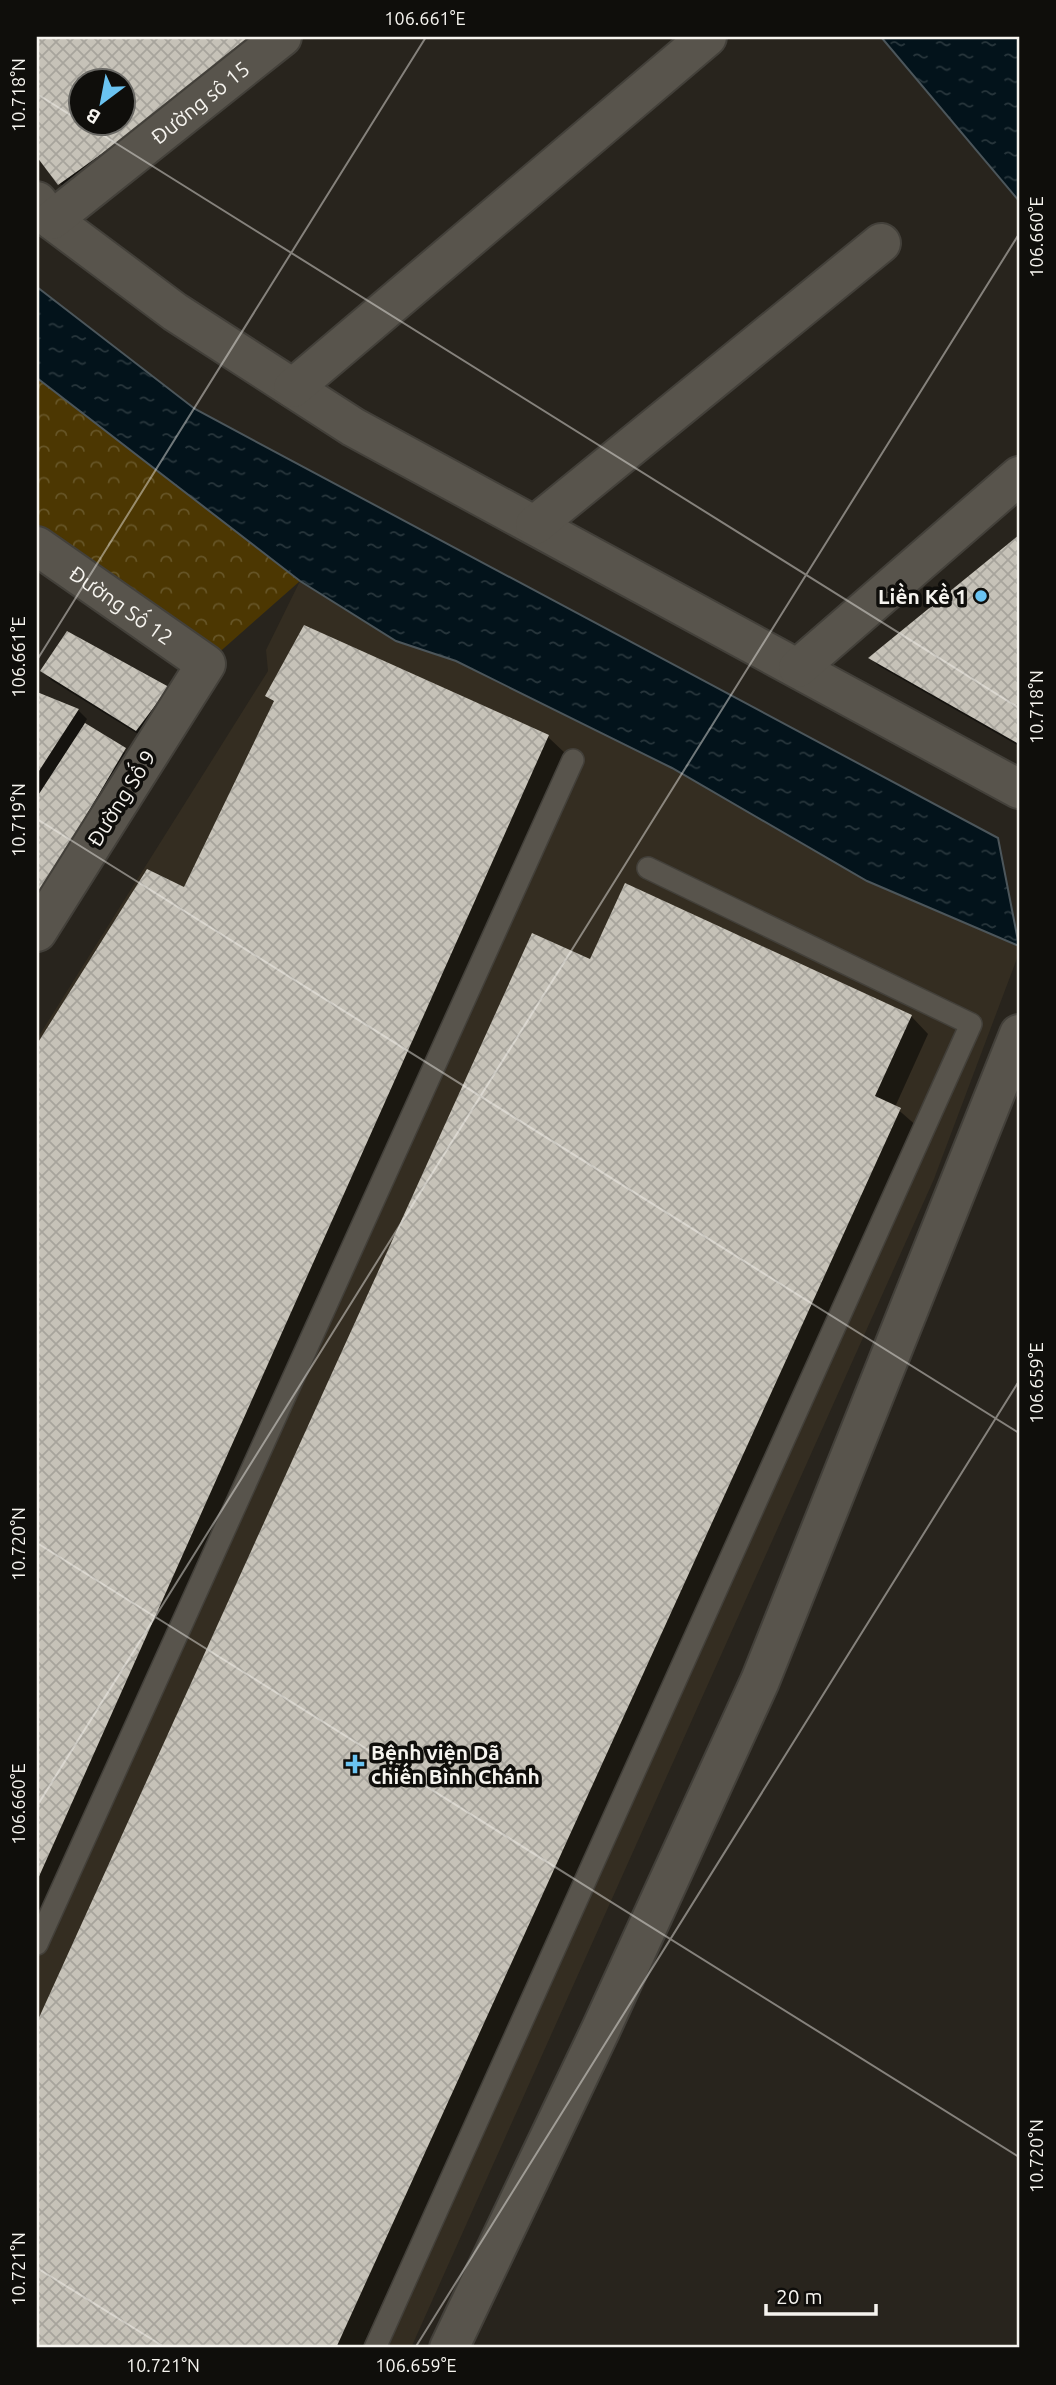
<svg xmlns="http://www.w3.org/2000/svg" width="1056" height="2385" viewBox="0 0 1056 2385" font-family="Ubuntu,sans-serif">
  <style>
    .built { fill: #342d21 }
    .forest { fill: url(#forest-crowns) }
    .water { fill: url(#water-ripples); stroke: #4c565b; stroke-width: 2 }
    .shadow { fill: #0007; fill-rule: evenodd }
    .building { fill: url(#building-cross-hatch); fill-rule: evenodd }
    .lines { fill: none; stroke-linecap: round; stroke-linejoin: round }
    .lane-casing { stroke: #43403a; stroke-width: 24 }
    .street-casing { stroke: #43403a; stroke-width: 42 }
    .lane { stroke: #58544c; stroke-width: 21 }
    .street { stroke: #58544c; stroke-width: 38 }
    .ticks { fill: none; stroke: #f6f4ef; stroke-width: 2; stroke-opacity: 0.45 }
    .poi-dot { fill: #6ac3f1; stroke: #0f0e0b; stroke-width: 2.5 }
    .labels { text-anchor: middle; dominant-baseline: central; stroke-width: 7; stroke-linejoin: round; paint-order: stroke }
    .street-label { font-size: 21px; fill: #f6f4ef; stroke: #0f0e0b }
    .poi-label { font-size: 21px; font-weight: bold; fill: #f6f4ef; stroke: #0f0e0b; text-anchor: end }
    .neatline { fill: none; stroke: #f6f4ef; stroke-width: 2.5 }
    .ticks-label { font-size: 18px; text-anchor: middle; fill: #f6f4ef }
  </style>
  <defs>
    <pattern id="forest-crowns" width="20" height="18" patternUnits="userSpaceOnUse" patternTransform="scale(1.75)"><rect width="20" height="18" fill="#4c3702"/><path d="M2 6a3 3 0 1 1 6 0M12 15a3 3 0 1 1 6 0" fill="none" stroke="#665527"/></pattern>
    <pattern id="water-ripples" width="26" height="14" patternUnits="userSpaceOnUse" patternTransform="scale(1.75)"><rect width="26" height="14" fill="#03131b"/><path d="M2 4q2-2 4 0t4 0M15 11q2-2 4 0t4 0" fill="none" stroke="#28363c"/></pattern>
    <pattern id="building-cross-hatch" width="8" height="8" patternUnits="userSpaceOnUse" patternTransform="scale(1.75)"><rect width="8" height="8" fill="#c6c2b8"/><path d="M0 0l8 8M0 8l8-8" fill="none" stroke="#a7a49c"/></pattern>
  </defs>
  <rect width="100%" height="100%" fill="#28241d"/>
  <path class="built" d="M300,581L396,641L456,661L672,768L867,881L1019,946V953L934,1179L411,2348H37V1039L268,671L266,650Z"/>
  <path class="forest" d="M37,378L300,581L206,664L37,546Z"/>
  <path class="water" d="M881,37H1019V201Z
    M37,287L195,409L998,838L1019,946L867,881L672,768L456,661L396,641L300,581L37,378Z"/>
  <path class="shadow" d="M37,37H269L68,193L37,154ZM80,80H122V122H80Z
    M1019,537V746L879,666L870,658Z
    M42,670L168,688L146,739L51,680Z
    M37,694L78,710L87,719L84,724L134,759L37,923Z
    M267,696L548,737L566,754L37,1938V1047L148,871L185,889L275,703Z
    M533,935L591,961L911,1016L928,1034L895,1107L918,1127L362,2348H37V2026Z"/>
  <path class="building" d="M37,37H250L173,103L58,185L37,157ZM80,80H122V122H80Z
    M1019,535V744L868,658Z
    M304,625L549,735L37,1881V1044L147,869L184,887L274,701L265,696Z
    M67,631L169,687L136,731L40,671Z
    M37,692L79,709L37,774Z
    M85,723L126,748L37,899V797Z
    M625,883L912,1015L875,1096L901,1108L336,2348H37V2022L532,933L590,959Z"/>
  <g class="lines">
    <g class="lane-casing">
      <path id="lane" d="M37,1944L573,760
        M375,2348L971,1024L648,868"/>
    </g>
    <g class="street-casing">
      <g id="street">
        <path d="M37,201L52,220L175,312L353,427L1019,789"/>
        <path id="s1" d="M52,220L282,37"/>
        <path d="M293,388L707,37"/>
        <path d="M535,525L881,243"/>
        <path id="s2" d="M37,546L206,664L37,932"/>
        <path d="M798,668L1019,476"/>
        <path d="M449,2348L601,2029L760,1681L1019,1034"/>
      </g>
    </g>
    <use href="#lane" class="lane"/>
    <use href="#street" class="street"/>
  </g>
  <path class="ticks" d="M37,94L80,121M82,122L1019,708M37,660L426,37M37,819L1019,1433M37,1543L1019,2157M37,1806L1019,234M37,2268L166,2348M415,2348L1019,1381"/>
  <g class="poi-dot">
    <circle cx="981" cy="596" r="7"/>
    <path d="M351.5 1753.5h7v7h7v7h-7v7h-7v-7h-7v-7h7z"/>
  </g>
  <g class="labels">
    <g class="street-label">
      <text stroke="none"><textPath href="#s1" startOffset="189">Đường sô 15</textPath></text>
      <text stroke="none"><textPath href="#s2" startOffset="103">Đường Số 12</textPath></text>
      <text transform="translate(121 798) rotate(-58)">Đường Số 9</text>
    </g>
    <g class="poi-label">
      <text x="967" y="596">Liền Kề 1</text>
      <text x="371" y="1752" text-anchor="start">Bệnh viện Dã<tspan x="371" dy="24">chiến Bình Chánh</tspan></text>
    </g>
  </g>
  <rect width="1056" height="2385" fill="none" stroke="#0f0e0b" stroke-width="77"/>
  <g transform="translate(102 102) rotate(212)"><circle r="33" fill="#0f0e0b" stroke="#6b6a66" stroke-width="2"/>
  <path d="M0-5L12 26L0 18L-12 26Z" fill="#6ac3f1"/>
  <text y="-10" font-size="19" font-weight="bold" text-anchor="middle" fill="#f6f4ef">B</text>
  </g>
  <path d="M766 2304v10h110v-10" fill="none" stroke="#f6f4ef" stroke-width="3.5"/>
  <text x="776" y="2304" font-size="21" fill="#f6f4ef" stroke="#0f0e0b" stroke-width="5" paint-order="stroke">20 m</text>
  <rect x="38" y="38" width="980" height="2308" class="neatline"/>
  <g class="ticks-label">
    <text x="425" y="25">106.661°E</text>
    <text transform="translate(19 95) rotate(-90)" y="6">10.718°N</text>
    <text transform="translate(1037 237) rotate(-90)" y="6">106.660°E</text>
    <text transform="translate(19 657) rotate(-90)" y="6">106.661°E</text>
    <text transform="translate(1037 707) rotate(-90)" y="6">10.718°N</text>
    <text transform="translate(19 820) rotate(-90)" y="6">10.719°N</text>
    <text transform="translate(1037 1383) rotate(-90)" y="6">106.659°E</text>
    <text transform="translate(19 1544) rotate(-90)" y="6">10.720°N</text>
    <text transform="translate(19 1804) rotate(-90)" y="6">106.660°E</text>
    <text transform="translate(1037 2156) rotate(-90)" y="6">10.720°N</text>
    <text transform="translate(19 2269) rotate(-90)" y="6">10.721°N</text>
    <text x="163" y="2372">10.721°N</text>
    <text x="416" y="2372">106.659°E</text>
  </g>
</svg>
